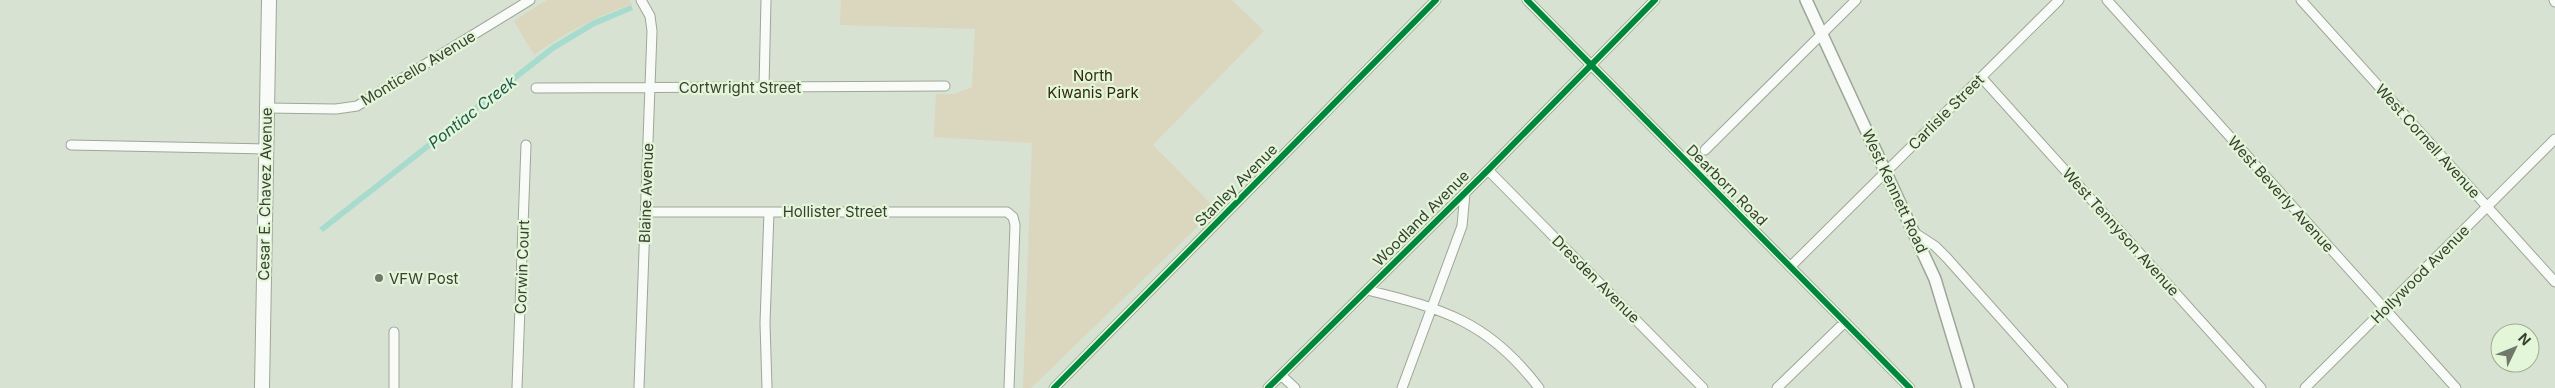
<svg xmlns="http://www.w3.org/2000/svg" width="2555" height="388" viewBox="0 0 2555 388" font-family="Inter,sans-serif">
  <style>
    .green { fill: #dbd6be }
    .water { fill: #a6dbce }
    .lines { fill: none; stroke-linecap: round; stroke-linejoin: round }
    .street-casing { stroke: #9ea699; stroke-width: 11 }
    .secondary-casing { stroke: #9ea699; stroke-width: 14 }
    .primary-casing { stroke: #9ea699; stroke-width: 16 }
    .street { stroke: #f9fbf8; stroke-width: 9 }
    .secondary { stroke: #f9fbf8; stroke-width: 11 }
    .primary { stroke: #f9fbf8; stroke-width: 14 }
    .cycleway-casing { stroke: #e4f6d8; stroke-width: 9 }
    .cycleway { stroke: #00873e; stroke-width: 6 }
    .poi-dot { fill: #70796b; stroke: #e4f6d8; stroke-width: 2 }
    .labels { text-anchor: middle; dominant-baseline: central; stroke-width: 4.5; stroke-linejoin: round; paint-order: stroke }
    .street-label { font-size: 15px; fill: #384034; stroke: #e4f6d8 }
    .park-label { font-size: 15px; fill: #33280f; stroke: #e4f6d8 }
    .poi-label { font-size: 15px; fill: #384034; stroke: #e4f6d8; text-anchor: start }
    .water-label { font-size: 16px; font-style: italic; fill: #1e5a51; stroke: #e4f6d8 }
  </style>
  <rect width="100%" height="100%" fill="#d8e2d2"/>
  <path class="green" d="M547,0H629L632,4C596,17 565,33 534,55L514,21Z
    M841,0H1232L1264,31L1153,145L1216,209L1031,388H1023L1032,143L934,137L936,94H954L972,87L975,29L840,25Z"/>
  <path class="water" d="M631,5L633,10L595,26L555,50L323,232L319,228L552,45L592,21Z"/>
  <g class="lines">
    <g class="street-casing">
      <path id="street" d="M1527,0L1910,388
        M2107,0L2456,388
        M2301,0L2555,282
        M2554,0L2555,2
        M1981,77L2261,388
        M764,87L766,0
        M536,88L945,86
        M267,108L336,109L357,106L530,0
        M71,145L267,149
        M1705,150L1856,0
        M1488,170L1703,388
        M646,212H1007L1013,217L1015,225L1009,388
        M1915,233L1935,246L1947,258L2063,388
        M1790,267L2059,0
        M1367,290C1444,309 1489,322 1539,388
        M394,332V388
        M1281,375L1295,388
        M517,388L526,145
        M639,388L652,31L650,16L641,0
        M767,388L765,323L769,212
        M1054,388L1436,0
        M1268,388L1488,170L1655,0
        M1402,388L1462,226L1465,193
        M1777,388L1845,322
        M2305,388L2555,139"/>
    </g>
    <g class="secondary-casing">
      <path id="secondary" d="M1806,0L1935,279L1968,388"/>
    </g>
    <g class="primary-casing">
      <path id="primary" d="M262,388L269,0"/>
    </g>
    <use href="#street" class="street"/>
    <use href="#secondary" class="secondary"/>
    <use href="#primary" class="primary"/>
    <g class="cycleway-casing">
      <path id="cycleway" d="M1527,0L1910,388
        M1054,388L1436,0
        M1268,388L1488,170L1655,0"/>
    </g>
    <use href="#cycleway" class="cycleway"/>
  </g>
  <circle class="poi-dot" cx="379" cy="278" r="5"/>
  <g class="labels">
    <g class="street-label">
      <text transform="translate(418 68) rotate(-31)">Monticello Avenue</text>
      <text x="740" y="87">Cortwright Street</text>
      <text transform="translate(1946 112) rotate(-45)">Carlisle Street</text>
      <text transform="translate(2428 141) rotate(48)">West Cornell Avenue</text>
      <text transform="translate(1236 185) rotate(-45)">Stanley Avenue</text>
      <text transform="translate(1727 185) rotate(45)">Dearborn Road</text>
      <text transform="translate(1895 191) rotate(65)">West Kennett Road</text>
      <text transform="translate(646 193) rotate(-88)">Blaine Avenue</text>
      <text transform="translate(265 194) rotate(-89)">Cesar E. Chavez Avenue</text>
      <text transform="translate(2281 194) rotate(48)">West Beverly Avenue</text>
      <text x="835" y="211">Hollister Street</text>
      <text transform="translate(1421 218) rotate(-45)">Woodland Avenue</text>
      <text transform="translate(2121 232) rotate(48)">West Tennyson Avenue</text>
      <text transform="translate(522 267) rotate(-88)">Corwin Court</text>
      <text transform="translate(2420 274) rotate(-45)">Hollywood Avenue</text>
      <text transform="translate(1596 279) rotate(45)">Dresden Avenue</text>
    </g>
    <g class="park-label">
      <text x="1093" y="75">North<tspan x="1093" dy="17">Kiwanis Park</tspan></text>
    </g>
    <g class="poi-label">
      <text x="389" y="278">VFW Post</text>
    </g>
    <g class="water-label">
      <text transform="translate(472 112) rotate(-38)">Pontiac Creek</text>
    </g>
  </g>
  <g transform="translate(2515 348) rotate(47)"><circle r="24" fill="#e4f6d8" stroke="#9fad96"/>
  <path d="M0-4L9 19L0 12L-9 19Z" fill="#70796b"/>
  <text y="-8" font-size="14" font-weight="bold" text-anchor="middle" fill="#384034">N</text>
  </g>
</svg>
